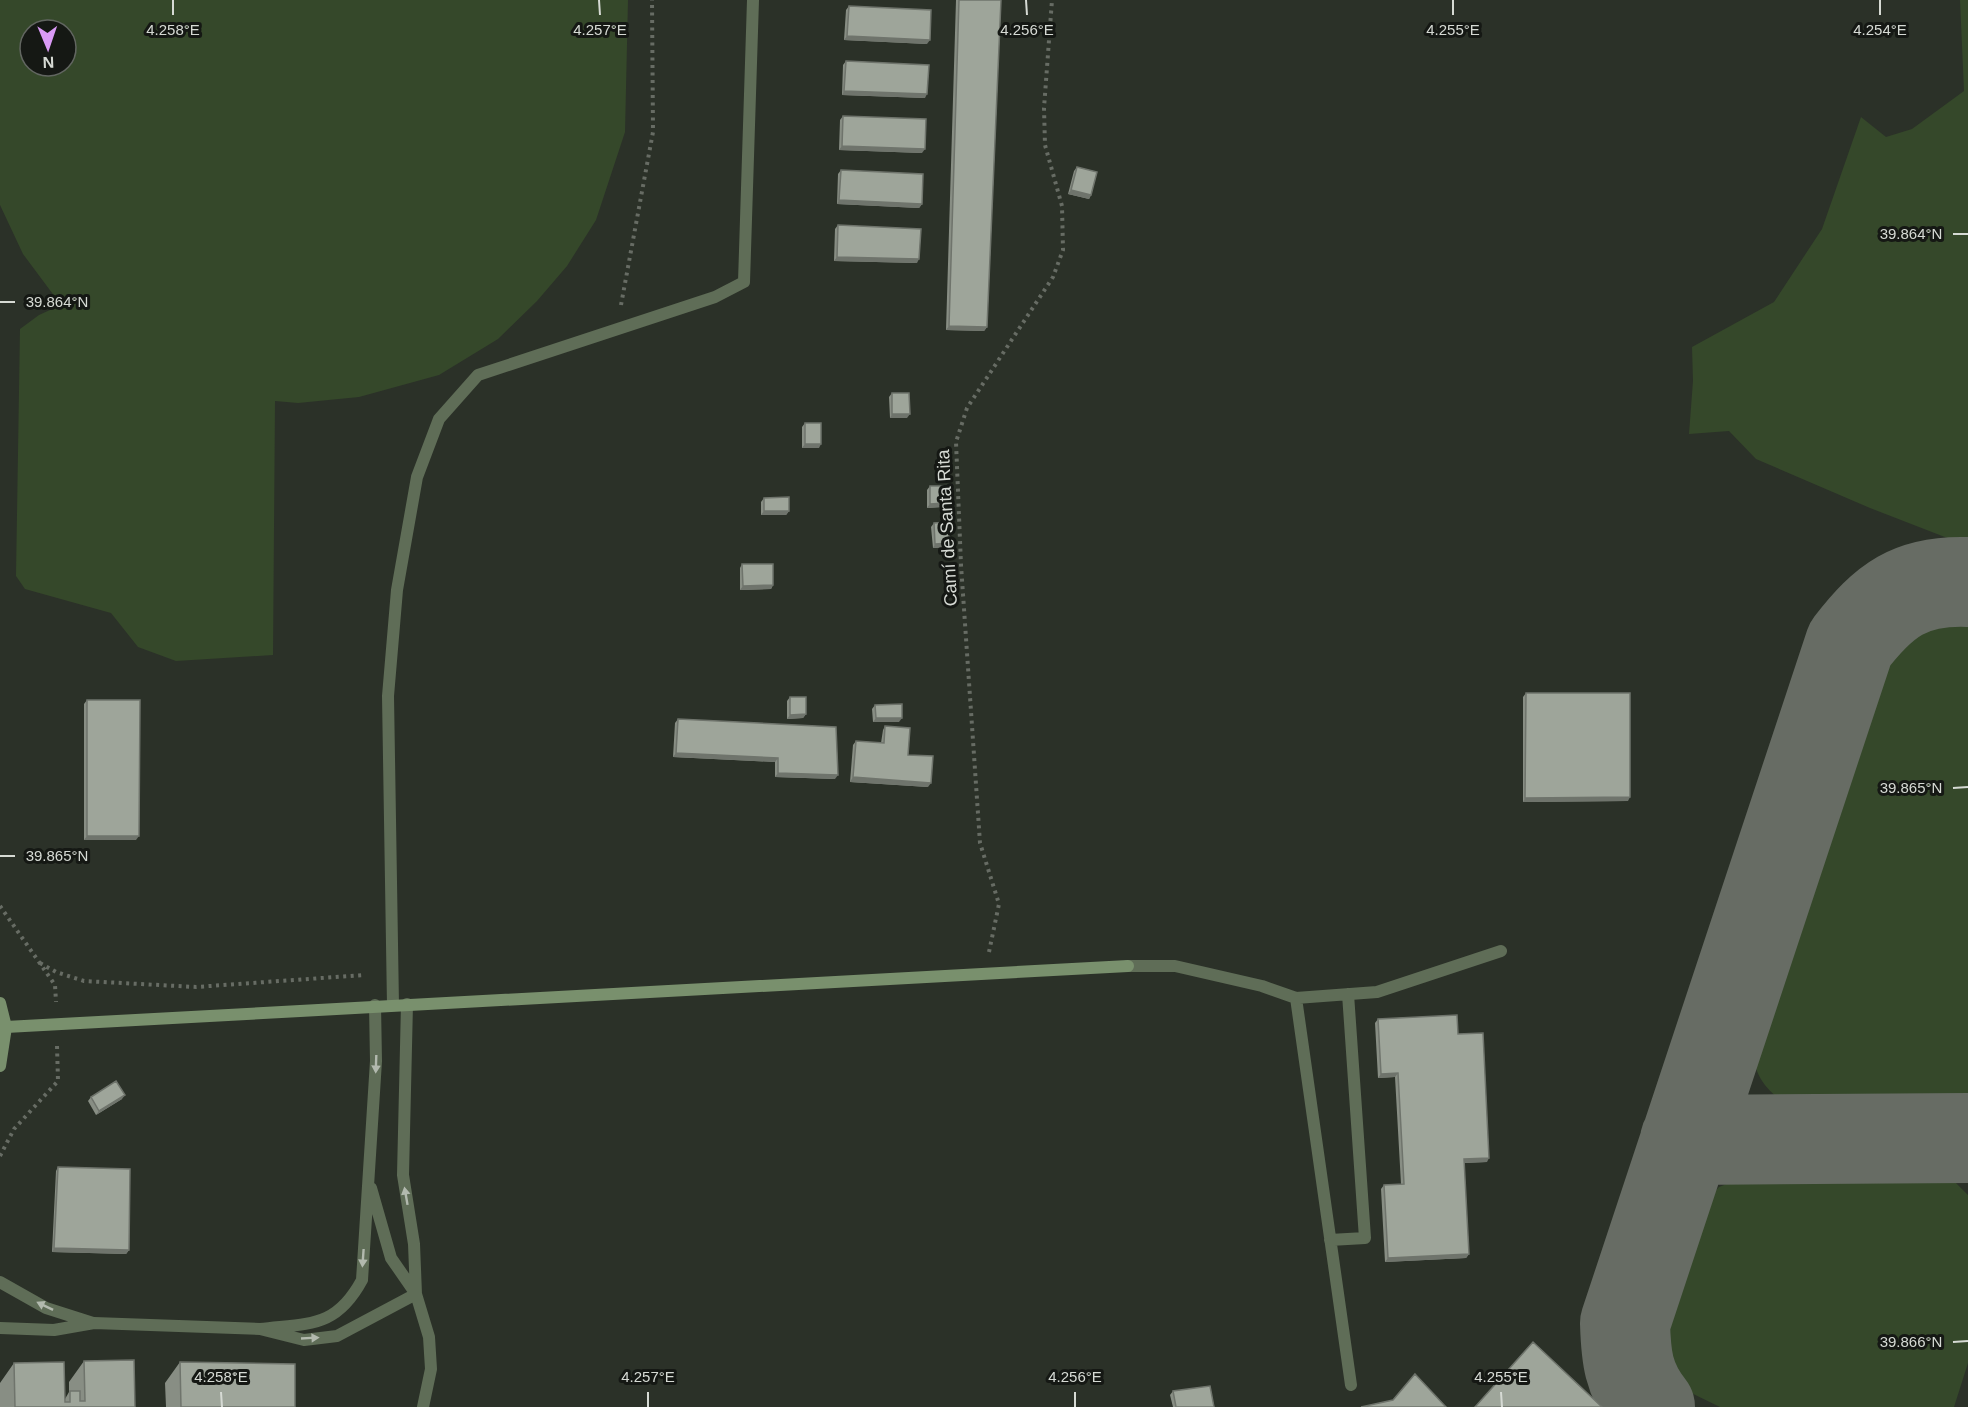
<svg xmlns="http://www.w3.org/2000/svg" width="1968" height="1407" viewBox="0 0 1968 1407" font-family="Helvetica,sans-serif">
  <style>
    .grass { fill: #35482a; fill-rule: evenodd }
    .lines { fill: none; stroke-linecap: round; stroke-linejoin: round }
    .taxiway { stroke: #676c64; stroke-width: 90 }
    .path { stroke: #676c64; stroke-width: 4; stroke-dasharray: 3 4.5; stroke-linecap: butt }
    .lane { stroke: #5f6d57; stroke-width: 12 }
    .secondary { stroke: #79906d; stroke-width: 12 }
    .wall { fill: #888e84 }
    .shaded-wall { fill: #6f746c }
    .building { fill: #9ea59a; stroke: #6f746c; stroke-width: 1.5 }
    .oneway { fill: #b2b9ae }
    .ticks { fill: none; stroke: #d6dad4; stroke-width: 2 }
    .labels { text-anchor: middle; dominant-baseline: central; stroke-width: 6; stroke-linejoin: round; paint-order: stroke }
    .street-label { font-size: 18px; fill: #d6dad4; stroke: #151814 }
    .ticks-label { font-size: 15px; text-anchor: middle; fill: #d6dad4; stroke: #151814; stroke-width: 6; stroke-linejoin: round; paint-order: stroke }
  </style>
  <rect width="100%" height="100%" fill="#2b3128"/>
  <path class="grass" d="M0,0H628L625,132L596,220L567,266L537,301L498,339L439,375L359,397L298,403L275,401L273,655L176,661L138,647L111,613L25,589L16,576L20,329L39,315L61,305L23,254L0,205ZM30,30H66V66H30Z
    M1960,0H1968V546L1870,508L1756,459L1729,431L1689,434L1693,381L1692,347L1774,302L1822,229L1861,117L1886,137L1912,129L1964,91Z
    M1951,614L1968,615V1112L1807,1113C1753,1093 1744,1057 1758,1005L1872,663C1899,634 1913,624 1951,614Z
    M1929,1167L1954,1181L1968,1195V1363L1954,1407H1720L1681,1388L1663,1364L1657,1328L1692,1215L1719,1187L1757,1172Z"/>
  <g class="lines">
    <path class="taxiway" d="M1685,1140L1968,1138
      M1650,1407C1628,1379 1626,1357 1625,1323L1850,644C1884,600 1910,580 1968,582"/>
    <path class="path" d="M621,305L653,132L652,0
      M0,906L55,985L56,1002
      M989,952L999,904L980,843L961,565L956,442L967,408L1053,277L1063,250L1062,206L1045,145L1044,108L1052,0
      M40,963L56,972L84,981L196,987L364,975
      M0,1156L14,1129L58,1081L57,1046"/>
    <path class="lane" d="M1128,966H1175L1262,986L1296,998L1377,992L1501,951
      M1296,998L1351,1385
      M375,1005L376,1061L362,1280C336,1328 310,1323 260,1329L304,1340L337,1336L416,1294L414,1244L403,1175L407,1004
      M393,1005L388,696L397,590L417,477L439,419L478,375L715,297L744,282L753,0
      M371,1188L391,1258L416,1294L429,1337L431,1369L423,1407
      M1330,1240L1365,1238L1348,994
      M0,1282L46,1308L93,1323
      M0,1328L54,1330L94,1323L260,1329"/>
    <path class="secondary" d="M0,1003L6,1027L0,1066
      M6,1027L1128,966"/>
  </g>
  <path class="wall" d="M956,0H1001L987,327L984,331L946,330Z
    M849,6L927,44L844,40L846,10Z
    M846,61L925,98L842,95L843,65Z
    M843,116L922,153L839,150L840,120Z
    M1077,167L1091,195L1089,199L1068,194L1074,171Z
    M841,170L922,204L919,208L837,204L838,174Z
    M838,225L917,263L834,261L835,229Z
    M892,393L907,418H890L889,397Z
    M805,423L819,448H802V427Z
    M930,486L942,507L927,508V490Z
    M764,498L789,511L786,515H761V502Z
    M934,523L950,543L947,547L933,548L931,527Z
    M742,564L773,585L771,589L740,590V568Z
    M1526,693L1628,801L1523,802V697Z
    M790,697L806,714L803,718L787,719V701Z
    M87,700L136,840H84V704Z
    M875,705L899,722H873L872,709Z
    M678,719L835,779L775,777V762L673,757L675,723Z
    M885,726L908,755L928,787L850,782L853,745L856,741L881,743L883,730Z
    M1378,1019L1458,1034L1487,1162L1464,1163L1469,1254L1466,1258L1385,1262L1381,1189L1384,1185L1401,1184L1395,1077L1378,1078L1375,1023Z
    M91,1097L122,1099L96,1115L88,1101Z
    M58,1167L129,1250L126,1254L52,1252L56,1171Z
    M84,1361L135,1407H0V1383L14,1363L65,1399L69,1392V1382Z
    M180,1362L295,1407H166L165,1383Z
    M1173,1391L1214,1407H1173L1170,1395Z"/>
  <path class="shaded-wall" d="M847,36L930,40L927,44L844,40Z
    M844,91L927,94L925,98L842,95Z
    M842,146L925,149L922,153L839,150Z
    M1071,190L1091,195L1089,199L1068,194Z
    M839,200L922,204L919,208L837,204Z
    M837,257L919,259L917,263L834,261Z
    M949,326L987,327L984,331L946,330Z
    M892,414H910L907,418H890Z
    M805,444H821L819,448H802Z
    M945,503L942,507L927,508L930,504Z
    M764,511H789L786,515H761Z
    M950,543L947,547L933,548L935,544Z
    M773,585L771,589L740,590L743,586Z
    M806,714L803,718L787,719L790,715Z
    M876,718H902L899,722H873Z
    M676,753L778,758L775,762L673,757Z
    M778,773L838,775L835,779L775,777Z
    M853,777L931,783L928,787L850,782Z
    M1630,797L1628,801L1523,802L1525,798Z
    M87,836H139L136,840H84Z
    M1398,1073L1395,1077L1378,1078L1381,1074Z
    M125,1095L122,1099L96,1115L99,1111Z
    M1489,1158L1487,1162L1461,1163L1464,1159Z
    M54,1248L129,1250L126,1254L52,1252Z
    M1469,1254L1466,1258L1385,1262L1388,1258Z"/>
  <path class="building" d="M959,0H1001L987,327L949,326Z
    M849,6L931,10L930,40L847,36Z
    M846,61L929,65L927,94L844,91Z
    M843,116L926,119L925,149L842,146Z
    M1077,167L1097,172L1091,195L1071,190Z
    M841,170L923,174L922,204L839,200Z
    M838,225L921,229L919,259L837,257Z
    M892,393H909L910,414H892Z
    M805,423H821V444H805Z
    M930,486H944L945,503L930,504Z
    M789,497V511H764V498Z
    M948,522L950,543L935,544L934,523Z
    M742,564H773V585L743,586Z
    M1526,693H1630V797L1525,798Z
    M790,697H806V714L790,715Z
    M87,700H140L139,836H87Z
    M902,704V718H876L875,705Z
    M678,719L836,727L838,775L778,773V758L676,753Z
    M885,726L910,728L908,755L933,756L931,783L853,777L856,741L884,743Z
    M1457,1015L1458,1034L1483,1033L1489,1158L1464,1159L1469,1254L1388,1258L1384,1185L1404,1184L1398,1073L1381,1074L1378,1019Z
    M116,1081L125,1095L99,1111L91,1097Z
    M58,1167L130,1169L129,1250L54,1248Z
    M1533,1342L1602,1407H1475Z
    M134,1360L135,1407H15L14,1363L64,1362L65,1402H70V1391H80V1401H85L84,1361Z
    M180,1362L295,1364V1407H181Z
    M1415,1374L1446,1407H1361L1393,1400Z
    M1210,1386L1214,1407H1176L1173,1391Z"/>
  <defs><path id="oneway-solid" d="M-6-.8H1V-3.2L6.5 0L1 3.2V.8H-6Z" transform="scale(1.5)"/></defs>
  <g class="oneway">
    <use href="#oneway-solid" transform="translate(376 1064) rotate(92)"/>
    <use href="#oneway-solid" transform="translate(406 1196) rotate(-100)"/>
    <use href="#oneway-solid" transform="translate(363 1258) rotate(94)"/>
    <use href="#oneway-solid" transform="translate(45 1306) rotate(-154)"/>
    <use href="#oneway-solid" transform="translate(310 1338) rotate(-3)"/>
  </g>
  <path class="ticks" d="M173,0V15M599,0L600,15M1026,0L1027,15M1453,0V15M1880,0V15M1953,234H1968M0,302H15M1953,788L1968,787M0,856H15M1953,1342L1968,1341M221,1392L222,1407M648,1392V1407M1075,1392V1407M1501,1392L1502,1407"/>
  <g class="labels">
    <g class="street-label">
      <text transform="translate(947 528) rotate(-93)">Camí de Santa Rita</text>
    </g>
  </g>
  <g class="ticks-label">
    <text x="173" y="35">4.258°E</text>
    <text x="600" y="35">4.257°E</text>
    <text x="1027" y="35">4.256°E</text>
    <text x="1453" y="35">4.255°E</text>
    <text x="1880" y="35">4.254°E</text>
    <text x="1911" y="239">39.864°N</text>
    <text x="57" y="307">39.864°N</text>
    <text x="1911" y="793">39.865°N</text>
    <text x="57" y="861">39.865°N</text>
    <text x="1911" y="1347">39.866°N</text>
    <text x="221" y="1382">4.258°E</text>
    <text x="648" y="1382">4.257°E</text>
    <text x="1075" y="1382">4.256°E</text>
    <text x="1501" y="1382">4.255°E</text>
  </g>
  <g transform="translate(48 48) rotate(178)"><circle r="28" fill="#151814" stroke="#626661" stroke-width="1.5"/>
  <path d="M0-4.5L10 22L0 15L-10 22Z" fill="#da9af6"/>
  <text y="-9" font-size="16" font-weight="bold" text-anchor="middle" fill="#d6dad4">N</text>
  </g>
</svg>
